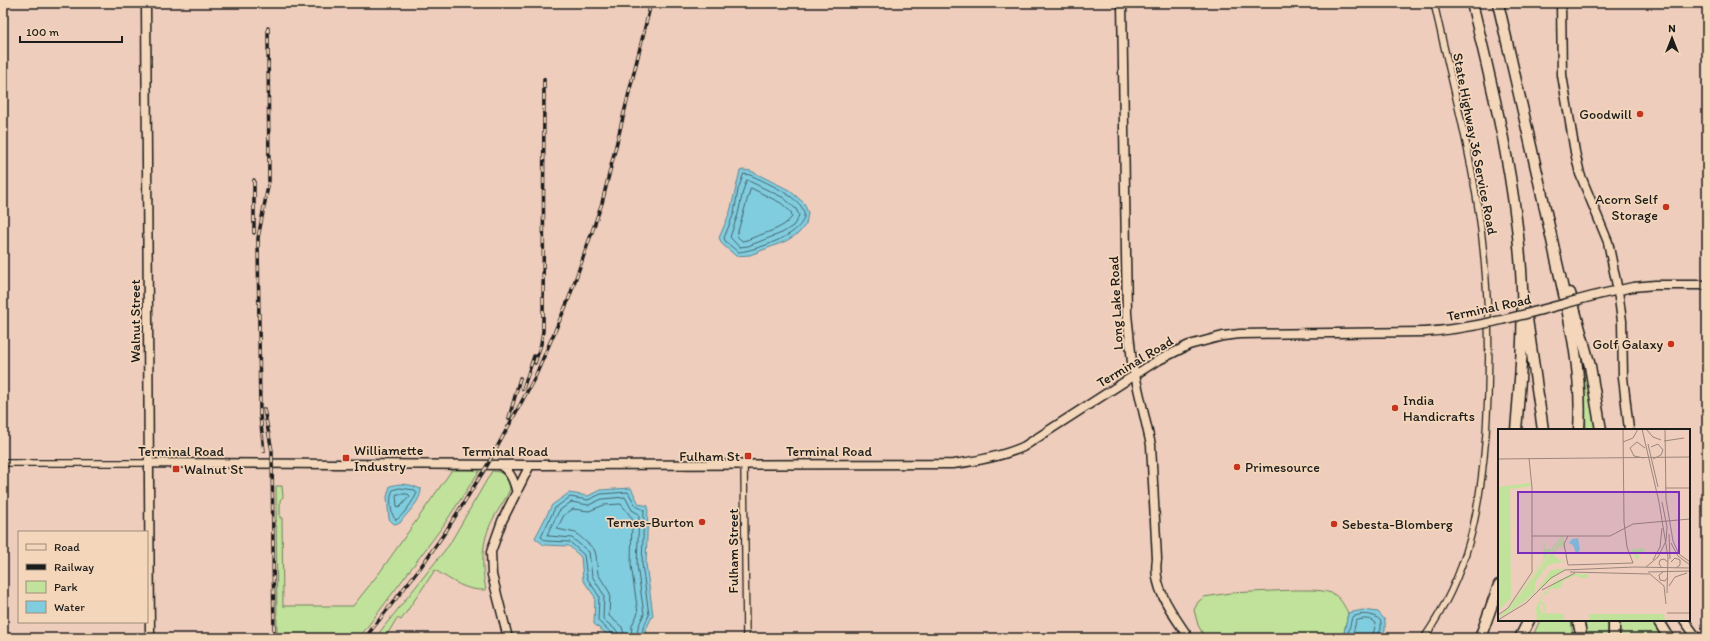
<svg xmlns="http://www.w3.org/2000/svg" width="1710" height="641" viewBox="0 0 1710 641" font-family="Itim,sans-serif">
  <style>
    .green { fill: #c0e29b; stroke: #6e7f5c }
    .water { fill: #81cde0; stroke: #598692 }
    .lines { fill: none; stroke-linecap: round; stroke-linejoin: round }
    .shore { stroke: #44636a; stroke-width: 1 }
    .street-casing { stroke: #1c1c1c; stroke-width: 8 }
    .secondary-casing { stroke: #1c1c1c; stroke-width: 11 }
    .highway-casing { stroke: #1c1c1c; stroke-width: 13 }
    .street { stroke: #f4d7ba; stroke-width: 5.5 }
    .secondary { stroke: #f4d7ba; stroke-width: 8 }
    .highway { stroke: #f4d7ba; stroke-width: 10 }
    .rail-casing { stroke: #1c1c1c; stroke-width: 3.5 }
    .rail { stroke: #f4d7ba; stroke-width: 2; stroke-dasharray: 6; stroke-linecap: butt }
    .secondary-bridge-casing { stroke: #1c1c1c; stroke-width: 11; stroke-linecap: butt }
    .secondary-bridge { stroke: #f4d7ba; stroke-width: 8 }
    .poi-dot { fill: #c8321e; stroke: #f4d7ba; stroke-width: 1.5 }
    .labels { text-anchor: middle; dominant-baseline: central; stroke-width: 3.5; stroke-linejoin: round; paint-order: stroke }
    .poi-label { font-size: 14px; fill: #1c1c1c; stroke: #f4d7ba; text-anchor: end }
    .street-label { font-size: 14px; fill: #1c1c1c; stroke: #f4d7ba }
    .inset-road { fill: none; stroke: #9b867c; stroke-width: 1 }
    .view { fill: #7b2cbf; fill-opacity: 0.15; stroke: #7b2cbf; stroke-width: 2 }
    .inset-edge { fill: none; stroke: #1c1c1c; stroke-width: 2 }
  </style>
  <rect width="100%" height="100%" fill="#efcdbc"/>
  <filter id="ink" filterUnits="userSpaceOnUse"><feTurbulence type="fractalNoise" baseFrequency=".025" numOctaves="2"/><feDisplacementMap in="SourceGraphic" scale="8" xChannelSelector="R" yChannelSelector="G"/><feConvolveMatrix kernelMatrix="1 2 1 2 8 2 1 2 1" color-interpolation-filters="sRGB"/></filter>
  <g filter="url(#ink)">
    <path class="green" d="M1584,370H1586L1596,430H1586Z
      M452,470H480L443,526L359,638H277L276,486H282L283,497L280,500V518H282L283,606H353L380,572Z
      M492,471C503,471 509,477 510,489C506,500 498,509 493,519C481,541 481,566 486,590C465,591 453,581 435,570L401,620L397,618L385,638H375L449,545Z
      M1294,590C1304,590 1327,589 1335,595C1341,599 1345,607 1348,613L1343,638H1205L1198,625L1194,610L1198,602L1204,597L1230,593Z
      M1540,620H1571L1573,638H1532Z
      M1583,620H1608V638H1586Z
      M1618,620H1652L1664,638H1619Z"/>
    <path class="water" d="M743,170L751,171L789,190L804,203L808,213L806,224L799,233L786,241L750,255L736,256L723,245L719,238L730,212L740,171Z
      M400,484L410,485L421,489C421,501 409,511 402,520L400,523L394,524L389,519L387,497L390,486Z
      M631,488L639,504L648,506L646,564L653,615L646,629L645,638H612L594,624L595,597L583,580L581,557L569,546L544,545L535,538L552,505L569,493L588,496L600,490Z
      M1363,610L1378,612L1385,620V630L1380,638H1343L1348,613Z"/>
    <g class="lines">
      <path class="shore" d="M744,174L750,175C764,181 792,194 801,206C819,231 754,251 738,252L726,242L724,238L734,213L738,190Z
        M747,180L784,198L796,209L799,215L797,220L793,226L782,233L748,246L739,247L730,237L738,214L743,191Z
        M751,188L781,203L791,212L792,217C783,230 760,234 747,240L742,241L737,236Z
        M400,488L415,490L417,493C414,500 402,517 396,520C390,515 389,496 393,490Z
        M397,494H408L410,496L399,508L397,506L396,496Z
        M614,638L613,634L598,621L599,596L587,578L584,555L570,542L546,541L541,537L555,508L570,497L588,500L601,494L628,492L636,506L644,510L642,564L649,615L643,628L642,638
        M619,638L617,631L603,619L604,595L592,576L589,552L572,538L549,536L547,535L559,511L571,502L589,505L602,499L625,497L632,510L639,514L637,565L644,614L638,627L637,638
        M625,638L622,627L609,616L610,593L598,574L596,555L594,549L576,533L557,529L564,515L573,509L589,511L604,505L621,504L632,518L631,565L638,613L632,625L631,638
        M1347,638L1352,617C1362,613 1373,613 1381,621V629L1377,638
        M1352,638L1356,621C1362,618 1371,618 1376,623L1372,638"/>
      <g class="street-casing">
        <path id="street" d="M3,463H148
          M744,464L746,638
          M1424,638C1469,573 1480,511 1486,434C1491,363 1489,291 1480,221C1470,148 1450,75 1434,3"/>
      </g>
      <g class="secondary-casing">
        <path id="secondary" d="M146,3L150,638
          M1122,3L1127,314L1132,362L1151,445L1157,559C1152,589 1173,614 1189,638
          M1561,3L1562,75L1575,152L1580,174L1608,242L1618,291L1622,321L1623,377L1629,430
          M1601,294L1633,287L1655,285H1707
          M148,463L530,465L953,464C978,461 1000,457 1023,447L1155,362L1189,345L1223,336L1240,334L1425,332
          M500,465C511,472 514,481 517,493
          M1684,620L1697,638
          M508,638L492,575L491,552L502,521L530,465"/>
      </g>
      <g class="highway-casing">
        <path id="highway" d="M1472,3C1495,97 1518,191 1522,288C1524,336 1520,383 1516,430
          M1498,3C1517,86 1537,170 1555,254C1568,312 1583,370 1579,430
          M1570,293L1590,366L1601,430
          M1527,319L1543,430
          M1578,620L1582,638
          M1658,620L1669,638
          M1480,638L1499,585
          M1520,638L1529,620
          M1614,638V620"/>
      </g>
      <use href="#street" class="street"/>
      <use href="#secondary" class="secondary"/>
      <use href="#highway" class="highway"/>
      <g class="rail-casing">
        <path id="rail" d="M254,180V233
          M535,363L541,344L543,331L544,79
          M523,389L534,356
          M264,409L272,451L274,638
          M509,418L520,378
          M264,451L260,415L258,238L269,181L268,28
          M365,638L420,568L446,531L488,464L535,377L568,301L602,203L651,3"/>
      </g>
      <use href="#rail" class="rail"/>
      <g class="secondary-bridge-casing">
        <path id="secondary-bridge" d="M1425,332C1486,328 1542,309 1601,294"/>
      </g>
      <use href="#secondary-bridge" class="secondary-bridge"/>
    </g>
  </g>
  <g class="poi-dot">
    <circle cx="1640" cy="114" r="4"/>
    <circle cx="1666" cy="207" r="4"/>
    <circle cx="1671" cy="344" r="4"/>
    <circle cx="1395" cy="408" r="4"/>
    <rect x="744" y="452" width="8" height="8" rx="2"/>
    <rect x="342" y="454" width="8" height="8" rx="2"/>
    <circle cx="1237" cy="467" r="4"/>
    <rect x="172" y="465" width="8" height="8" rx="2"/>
    <circle cx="702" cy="522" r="4"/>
    <circle cx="1334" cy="524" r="4"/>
  </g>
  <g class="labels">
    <g class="poi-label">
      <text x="1632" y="114">Goodwill</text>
      <text x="1658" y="199">Acorn Self<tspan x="1658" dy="16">Storage</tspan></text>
      <text x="1663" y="344">Golf Galaxy</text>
      <text x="1403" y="400" text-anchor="start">India<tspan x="1403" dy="16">Handicrafts</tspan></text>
      <text x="354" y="450" text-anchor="start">Williamette<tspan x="354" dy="16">Industry</tspan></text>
      <text x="740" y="456">Fulham St</text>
      <text x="1245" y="467" text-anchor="start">Primesource</text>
      <text x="184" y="469" text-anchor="start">Walnut St</text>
      <text x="694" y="522">Ternes-Burton</text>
      <text x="1342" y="524" text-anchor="start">Sebesta-Blomberg</text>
    </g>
    <g class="street-label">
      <text transform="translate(1475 144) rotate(79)">State Highway 36 Service Road</text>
      <text transform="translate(1116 303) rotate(-93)">Long Lake Road</text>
      <text transform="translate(1489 308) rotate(-12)">Terminal Road</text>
      <text transform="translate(135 321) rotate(-90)">Walnut Street</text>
      <text transform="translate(1135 362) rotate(-31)">Terminal Road</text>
      <text x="181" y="451">Terminal Road</text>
      <text x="505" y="451">Terminal Road</text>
      <text x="829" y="451">Terminal Road</text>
      <text transform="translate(733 551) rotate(-90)">Fulham Street</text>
    </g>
  </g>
  <g transform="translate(1498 429)">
    <rect width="192" height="192" fill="#efcdbc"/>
    <path d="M32,54L33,57L12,60L13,169L0,182V58ZM63,107H65L37,143L21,165L17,172L66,107V119L61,117L55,126L63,132H69L50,136L38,152L36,165L13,182L15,175L12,183L0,189L10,179L45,131L46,109L47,120H53ZM142,119H146L147,124L140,125L141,129L138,130L133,121ZM71,139L66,140L38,163L53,141ZM75,145H90V149H81L80,146L66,151L61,160L54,159L49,163L51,165H47L43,170V173H46L48,182H45V174L41,177L44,184L66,185V192H39L38,179L44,167L56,153ZM91,185H166L167,192H91Z" fill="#c0e29b"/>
    <path d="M80,109L82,121L78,125L75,116L71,114L74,110Z" fill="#81cde0"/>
    <path class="inset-road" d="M144,0L161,73L170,128L169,164M148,0L155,8L163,11M167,0L168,70L175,112L181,125L192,133M166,12L186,9M125,13L135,9L140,0M150,15L160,58M153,18L160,15L165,21L163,26L155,30M146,29L136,27L132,19L139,13L147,19M0,30L192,28M167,59H192M171,105L172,130M34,107H112L135,95L192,90M70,107L66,115L70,136L135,134L129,118L126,93L125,0M173,114L180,127L192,136M155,131L162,118L164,99M173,133L177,129L182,131V136L178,139M148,138L160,128L168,112L169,98L164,73M164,139L161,135L162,131L166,130L170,133M72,143L152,145L166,157L168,175M150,143L192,142M165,143L161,146L162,151L167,152L170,148M171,157L177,148L189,144M44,161L77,144M169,184H192M0,186L10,179L34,143V59L31,29M0,191L28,174L53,149L67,141L136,138L192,139"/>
    <path class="view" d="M20,63H181V124H20Z"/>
    <rect width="192" height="192" class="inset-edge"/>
  </g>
  <rect width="1710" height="641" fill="none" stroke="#f4d7ba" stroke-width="16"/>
  <rect x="8" y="8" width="1694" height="625" fill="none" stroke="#1c1c1c" stroke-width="1.5" filter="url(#ink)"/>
  <rect x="18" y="531" width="130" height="92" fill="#f4d7ba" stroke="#9e8c7b"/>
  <rect x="26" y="544" width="20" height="6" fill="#f4d7ba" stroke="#9e8c7b"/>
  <text x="54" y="551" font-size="12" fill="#1c1c1c">Road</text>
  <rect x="26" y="564" width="20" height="6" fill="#1c1c1c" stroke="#9e8c7b"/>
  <text x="54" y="571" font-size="12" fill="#1c1c1c">Railway</text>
  <rect x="26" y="581" width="20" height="12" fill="#c0e29b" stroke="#9e8c7b"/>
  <text x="54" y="591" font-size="12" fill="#1c1c1c">Park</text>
  <rect x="26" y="601" width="20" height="12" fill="#81cde0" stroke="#9e8c7b"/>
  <text x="54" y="611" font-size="12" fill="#1c1c1c">Water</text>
  <g transform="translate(1672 38)" stroke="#f4d7ba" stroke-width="3" paint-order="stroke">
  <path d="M0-3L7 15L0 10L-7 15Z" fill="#1c1c1c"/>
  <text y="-6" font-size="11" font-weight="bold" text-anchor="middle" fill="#1c1c1c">N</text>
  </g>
  <path d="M20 36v6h102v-6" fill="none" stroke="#1c1c1c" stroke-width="2"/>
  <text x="26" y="36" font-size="12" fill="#1c1c1c" stroke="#f4d7ba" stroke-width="3" paint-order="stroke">100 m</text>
</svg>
